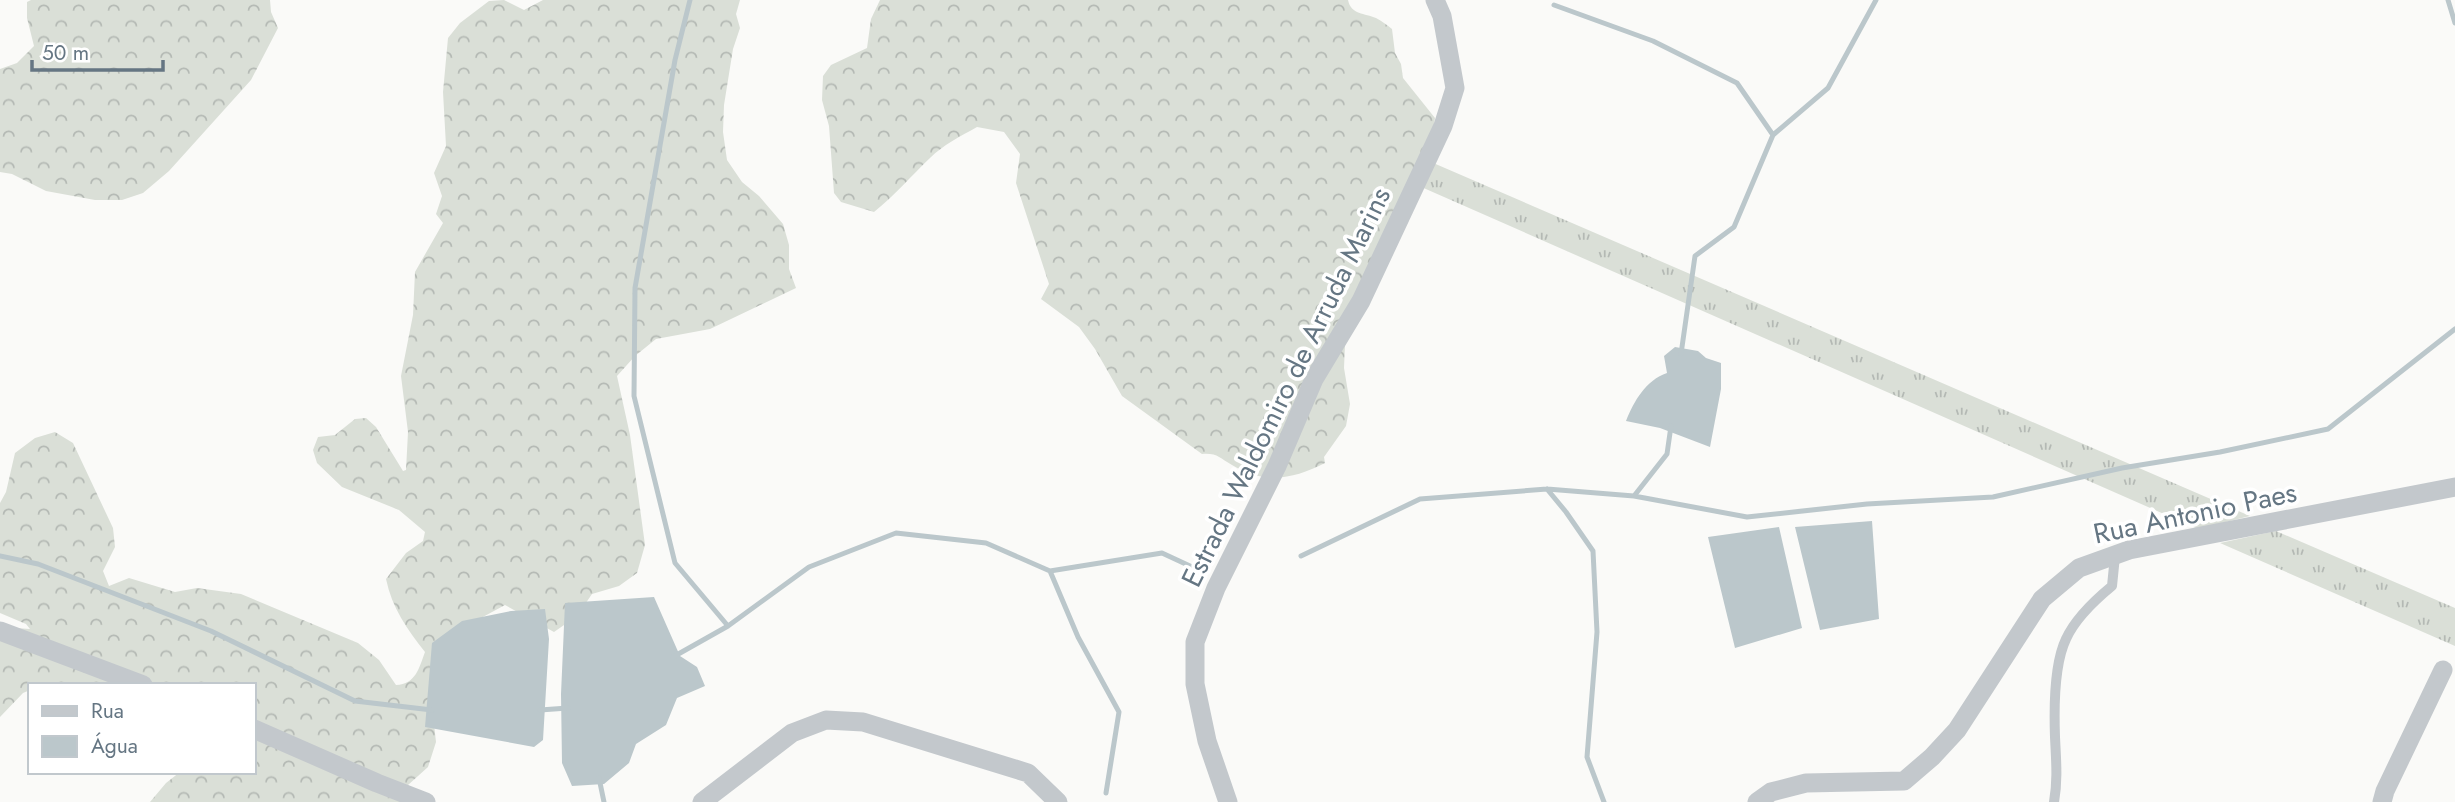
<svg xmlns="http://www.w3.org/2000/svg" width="2455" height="802" viewBox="0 0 2455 802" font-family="Jost,sans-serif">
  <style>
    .grass { fill: url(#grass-tufts) }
    .forest { fill: url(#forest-crowns) }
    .water { fill: #bbc7cb }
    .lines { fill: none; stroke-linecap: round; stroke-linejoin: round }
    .stream { stroke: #bbc7cb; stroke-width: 5 }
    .lane { stroke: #c3c8cc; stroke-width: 10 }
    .street { stroke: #c3c8cc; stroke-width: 19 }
    .labels { text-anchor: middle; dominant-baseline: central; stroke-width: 7; stroke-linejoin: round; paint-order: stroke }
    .street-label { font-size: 28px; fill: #657683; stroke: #fff }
  </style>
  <defs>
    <pattern id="grass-tufts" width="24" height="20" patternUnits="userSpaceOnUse" patternTransform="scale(1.75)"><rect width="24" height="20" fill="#dadfd7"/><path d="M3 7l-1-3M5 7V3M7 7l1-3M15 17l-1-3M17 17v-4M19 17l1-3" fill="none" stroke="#b4b9b4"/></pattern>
    <pattern id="forest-crowns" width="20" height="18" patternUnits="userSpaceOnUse" patternTransform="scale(1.75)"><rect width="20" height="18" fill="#dadfd7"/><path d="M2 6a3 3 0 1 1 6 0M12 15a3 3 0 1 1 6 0" fill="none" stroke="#b4b9b4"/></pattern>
  </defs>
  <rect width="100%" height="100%" fill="#fafaf8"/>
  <path class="grass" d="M1431,162L2250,516L2198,529L1419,186Z
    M2276,531L2455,608V646L2220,543Z"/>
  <path class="forest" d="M31,0H270L271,12L278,28L251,80L169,171L143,193L122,200H95L46,191L12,174L0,172V69L17,63L34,46L27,18V2Z
    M504,0L524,10L543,0H740L736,14L740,28L733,49L724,105L723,132L727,160L742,182L759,196L783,224L789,245V269L796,288L710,329L656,339L635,356L617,376L630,435L645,545L637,573L619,586L592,594L577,616L554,632L505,605L481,618L433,715L436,742L428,767L408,785L419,802H150L166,783L180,772H254V685H30V690L23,693L0,717V627L30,629L26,624L0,613V503L6,492L15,453L35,438L55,432L73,443L113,528L115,547L103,571L109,586L129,578L175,592L197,588L241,594L358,643L379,660L396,685C416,684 419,668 425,652C407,629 392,608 386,579L406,553L423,541L425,532L399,510L342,487L317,463L313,450L318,437L335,435L355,419L366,418L376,427L403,471L406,470L408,432L401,376L413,315L415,272L443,223L436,214L442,196L434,173L446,146L443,92L448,38L460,23L489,1Z
    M880,0H1348C1351,15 1365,13 1376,18C1382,21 1387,25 1392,29L1395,53L1401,64L1403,78L1435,118L1430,153L1345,345L1344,368L1350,404L1346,426L1324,457L1325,463C1293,479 1266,485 1232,465C1219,458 1218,453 1202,454L1122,396L1095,349L1079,327L1041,299L1049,284L1016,183L1020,154L1004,132L977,127C961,136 943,145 930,158C911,176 895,195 874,212L841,202L834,193L829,126L822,100L823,76L831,65L867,48L871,19Z"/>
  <path class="water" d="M1675,347L1698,351L1706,358L1721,363V389L1710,447L1660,428L1626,421C1634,401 1646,380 1667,373L1664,356Z
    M1872,521L1879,619L1820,630L1795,527Z
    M1779,527L1802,628L1735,648L1708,537Z
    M654,597L680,656L697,667L705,686L677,698L666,725L636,744L629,763L604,784L572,786L562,763L561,694L565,603Z
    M545,609L549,639L543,740L534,747L425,727L432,643L462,621L511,611Z"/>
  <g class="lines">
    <path class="stream" d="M690,0L675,60L635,288L634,396L675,563L728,626
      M2448,0L2455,23
      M1554,5L1653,41L1737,83L1773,135
      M1681,354L1695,256L1734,227L1773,135L1828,88L1876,0
      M1547,489L1566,512L1593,551L1597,632L1587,757L1604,802
      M1634,496L1747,517L1867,504L1993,497L2122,468L2220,452L2328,429L2455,329
      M0,556L38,564L211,631L355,701L432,710
      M1301,556L1420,499L1547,489L1634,496L1667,454L1671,426
      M1050,571L1078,637L1119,712L1106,793
      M673,657L728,626L809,567L896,533L986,543L1050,571L1162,553L1190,566
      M540,710L568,708
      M599,778L604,802"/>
    <path class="lane" d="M2054,802C2058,780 2056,759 2055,737C2054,709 2054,664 2066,639C2075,619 2095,600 2112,586L2115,556"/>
    <path class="street" d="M0,631L143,685
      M254,729L377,783L426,802
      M702,802L792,733L826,720L863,722L1028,773L1058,802
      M1228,802L1207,741L1195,684V642L1216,588L1277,466L1314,379L1361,301L1443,126L1455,88L1442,16L1435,0
      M1757,802L1771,792L1806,783L1904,781L1932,757L1957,730L2042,599L2079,568L2129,550L2455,487
      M2382,802L2385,791L2443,670"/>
  </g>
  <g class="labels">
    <g class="street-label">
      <text transform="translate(1286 387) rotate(-64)">Estrada Waldomiro de Arruda Marins</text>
      <text transform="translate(2195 513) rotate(-12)">Rua Antonio Paes</text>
    </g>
  </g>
  <rect x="28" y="683" width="228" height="91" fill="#ffffff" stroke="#c1c8cd" stroke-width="2"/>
  <rect x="42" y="706" width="35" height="10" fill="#c3c8cc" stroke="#c1c8cd" stroke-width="2"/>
  <text x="91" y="718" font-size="21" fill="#657683">Rua</text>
  <rect x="42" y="736" width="35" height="21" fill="#bbc7cb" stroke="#c1c8cd" stroke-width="2"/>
  <text x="91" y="753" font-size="21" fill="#657683">Água</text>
  <path d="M32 60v10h131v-10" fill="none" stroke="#657683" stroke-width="3.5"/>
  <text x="42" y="60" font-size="21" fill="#657683" stroke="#ffffff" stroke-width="5" paint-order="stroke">50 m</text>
</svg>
